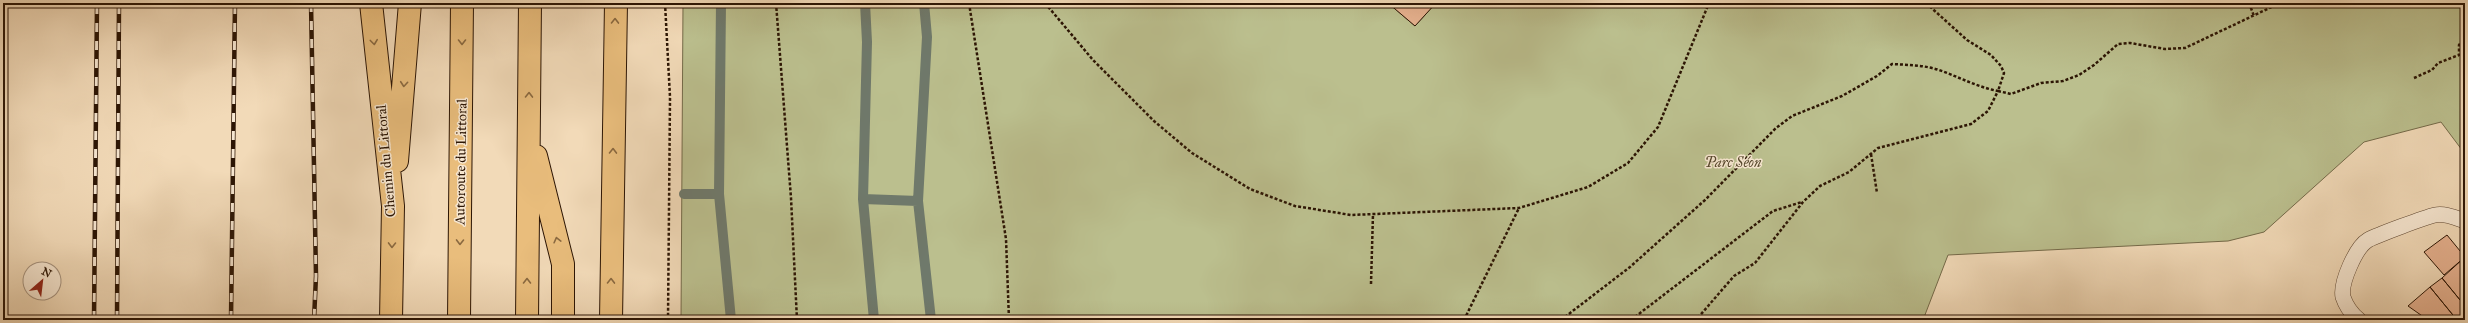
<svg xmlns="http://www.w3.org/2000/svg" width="2468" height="323" viewBox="0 0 2468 323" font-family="'IM FELL Great Primer',serif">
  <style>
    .green { fill: #bbbf8e; stroke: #746a49 }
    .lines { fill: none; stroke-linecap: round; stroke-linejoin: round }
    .stream { stroke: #6f796b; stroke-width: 10 }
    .building { fill: #e6b18f; stroke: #2c1504 }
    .service-casing { stroke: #5e4631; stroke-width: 16 }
    .primary-casing { stroke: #2c1504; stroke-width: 24 }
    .motorway-casing { stroke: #2c1504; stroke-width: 24 }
    .path { stroke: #2c1504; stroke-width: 2.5; stroke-dasharray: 3 2; stroke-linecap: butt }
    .service { stroke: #f7e7d1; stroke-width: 15 }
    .primary { stroke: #e9bd7c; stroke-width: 22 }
    .motorway { stroke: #e9bd7c; stroke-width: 22 }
    .rail-casing { stroke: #2c1504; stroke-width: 4.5 }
    .rail { stroke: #f7e7d1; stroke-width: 3; stroke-dasharray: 9; stroke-linecap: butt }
    .oneway { stroke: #8a6940 }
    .labels { text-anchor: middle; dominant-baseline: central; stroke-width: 3; stroke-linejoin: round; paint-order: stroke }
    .street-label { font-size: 14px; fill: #2c1504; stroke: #f7e7d1 }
    .park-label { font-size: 14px; font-style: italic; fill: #57482d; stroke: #f7e7d1 }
  </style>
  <rect width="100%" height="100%" fill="#f2dab8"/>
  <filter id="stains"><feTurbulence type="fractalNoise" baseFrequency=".005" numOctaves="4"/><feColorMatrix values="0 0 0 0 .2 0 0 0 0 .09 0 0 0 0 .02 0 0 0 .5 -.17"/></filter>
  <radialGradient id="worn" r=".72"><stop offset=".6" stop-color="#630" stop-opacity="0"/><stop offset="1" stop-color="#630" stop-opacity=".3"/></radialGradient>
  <path class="green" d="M683,3H1388L1415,26L1436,3H2465V154L2441,122L2364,142L2264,232L2228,241L1948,255L1923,320H681Z"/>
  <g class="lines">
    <path class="stream" d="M721,3L719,194L731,320
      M865,3L867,42L863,199L874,320
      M924,3L927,37L918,201L931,320
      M684,194H719
      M863,199L918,201"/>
  </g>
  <path class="building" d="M1388,3H1436L1415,26Z
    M2447,235L2465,257L2444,275L2424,252Z
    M2465,257V306L2442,278Z
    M2442,278L2465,306V320H2457L2430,287Z
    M2430,287L2457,320H2428L2408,306Z"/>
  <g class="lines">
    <g class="service-casing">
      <path id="service" d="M2359,320C2353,315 2346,306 2343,297C2340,283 2356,247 2368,240C2377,235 2426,217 2435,215C2445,213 2456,218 2465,221"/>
    </g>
    <g class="primary-casing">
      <path id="primary" d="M371,3L393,206L391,320
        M397,161L410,3
        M611,320L616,3"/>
    </g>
    <g class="motorway-casing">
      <path id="motorway" d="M536,156L563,264V320
        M459,320L462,3
        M527,320L530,3"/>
    </g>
    <path class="path" d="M665,3L670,97L668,320
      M776,3L791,198L797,320
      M969,3L1006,239L1009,320
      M1045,3L1093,60L1154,121L1192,153L1250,189L1295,206L1351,215L1519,208L1588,187L1628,163L1658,127L1709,3
      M1926,3L1967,40L1991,55L2001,66L2004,73L1998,91L2011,94L2041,83L2063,81L2079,75L2094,65L2118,44L2130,43L2165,49L2185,48L2280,3
      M2249,3L2254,16
      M2414,78L2432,70L2438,63L2459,55V45L2465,37
      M1871,154L1877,193
      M1371,284L1373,214
      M1464,320L1519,208
      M1561,320L1630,267L1705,200L1776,128L1792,116L1842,96L1877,76L1892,64C1908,65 1924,65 1939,70C1959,77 1977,87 1998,91L1988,111L1971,124L1878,148L1849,172L1820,186L1803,202L1755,263L1734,276L1696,320
      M1631,320L1773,211L1802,202"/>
    <use href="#service" class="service"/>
    <use href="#primary" class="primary"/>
    <use href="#motorway" class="motorway"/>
    <g class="rail-casing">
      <path id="rail" d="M311,3L316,276L314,320
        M94,320L97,3
        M117,320L119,3
        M231,320L235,3"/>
    </g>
    <use href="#rail" class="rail"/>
  </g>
  <defs><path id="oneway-chevron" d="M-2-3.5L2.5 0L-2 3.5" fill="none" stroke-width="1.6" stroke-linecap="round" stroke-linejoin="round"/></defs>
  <g class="oneway">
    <use href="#oneway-chevron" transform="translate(615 21) rotate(-89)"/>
    <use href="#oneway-chevron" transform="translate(374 42) rotate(83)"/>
    <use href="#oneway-chevron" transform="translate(462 42) rotate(90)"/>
    <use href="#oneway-chevron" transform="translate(404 84) rotate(95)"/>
    <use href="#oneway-chevron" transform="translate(529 95) rotate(-89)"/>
    <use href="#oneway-chevron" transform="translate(613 151) rotate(-89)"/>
    <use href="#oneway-chevron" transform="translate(557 240) rotate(-104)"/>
    <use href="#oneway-chevron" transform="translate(460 242) rotate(91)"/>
    <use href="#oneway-chevron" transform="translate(392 245) rotate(91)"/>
    <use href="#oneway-chevron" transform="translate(527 281) rotate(-90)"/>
    <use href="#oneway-chevron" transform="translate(611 281) rotate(-89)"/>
  </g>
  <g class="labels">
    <g class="street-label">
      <text transform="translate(386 161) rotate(-95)">Chemin du Littoral</text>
      <text transform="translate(461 162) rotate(-89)">Autoroute du Littoral</text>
    </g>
    <g class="park-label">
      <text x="1733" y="162">Parc Séon</text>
    </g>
  </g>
  <rect width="2468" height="323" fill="none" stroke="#f2dab8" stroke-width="16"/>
  <rect x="4" y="4" width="2460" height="315" fill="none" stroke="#2c1504" stroke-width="2"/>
  <rect x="8" y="8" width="2452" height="307" fill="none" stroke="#2c1504"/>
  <g transform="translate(42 281) rotate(28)"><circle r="19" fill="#f7e7d1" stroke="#a6937f"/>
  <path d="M0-3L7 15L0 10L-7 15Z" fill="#8f2418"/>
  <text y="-6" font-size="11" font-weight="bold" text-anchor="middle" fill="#2c1504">N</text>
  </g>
  <rect width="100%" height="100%" filter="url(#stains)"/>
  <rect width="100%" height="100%" fill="url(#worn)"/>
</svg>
